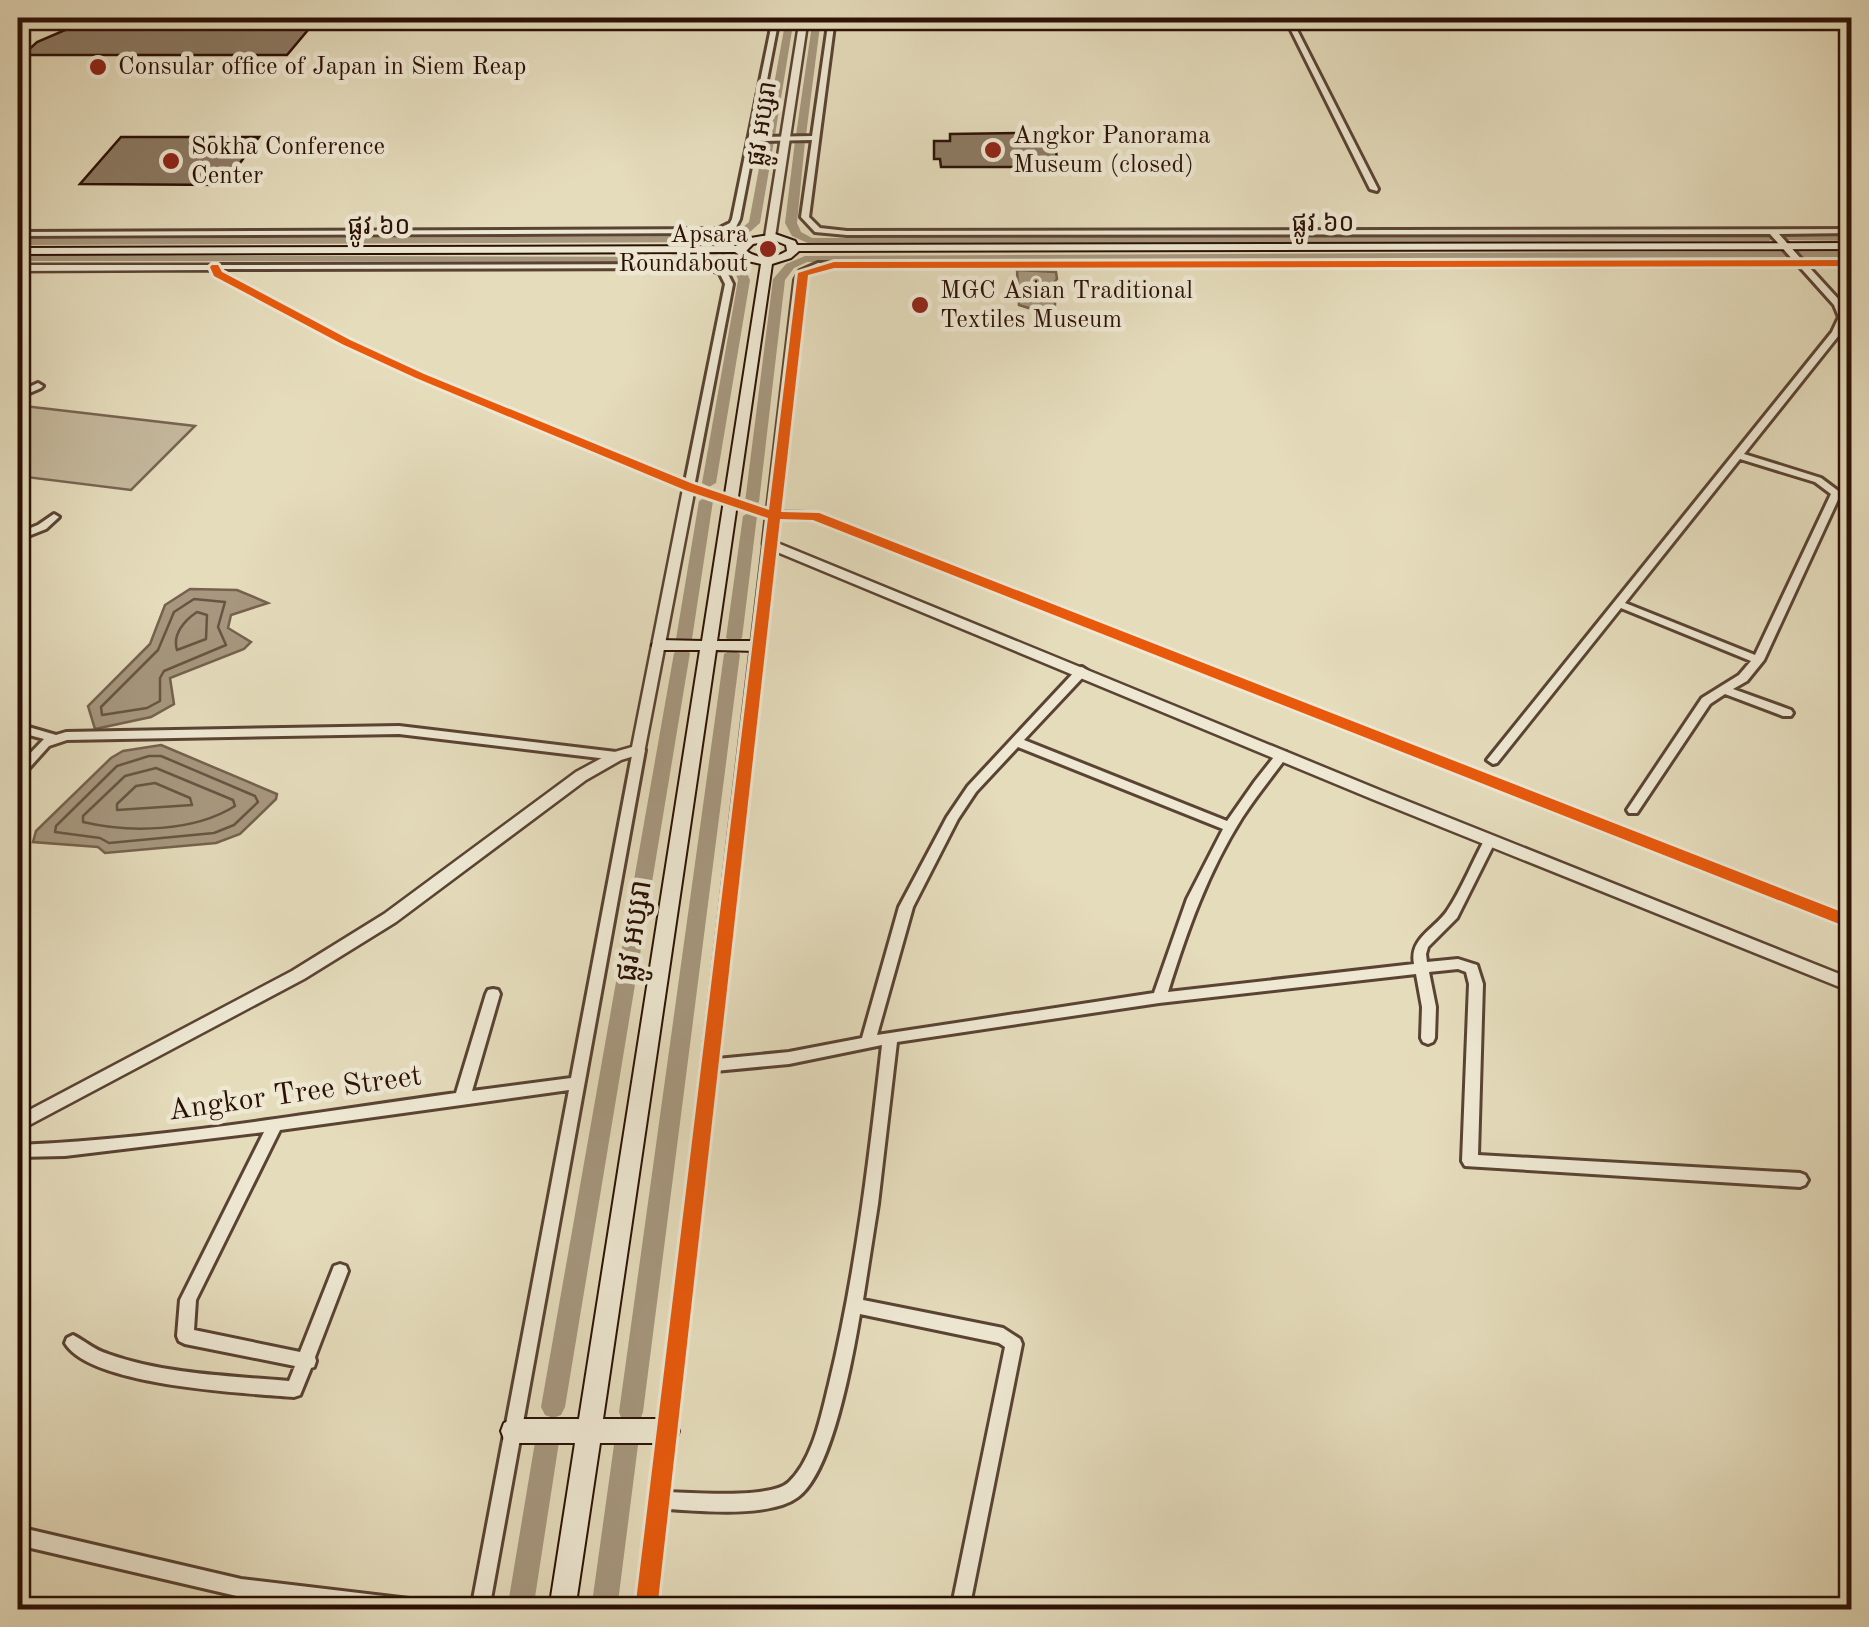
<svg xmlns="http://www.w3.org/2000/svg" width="1869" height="1627" viewBox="0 0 1869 1627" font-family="'Old Standard TT','Noto Sans Khmer',serif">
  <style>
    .green { fill: #c5b99d; stroke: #786451; stroke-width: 2.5 }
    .water { fill: #a6977e; stroke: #75614e; stroke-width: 2.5 }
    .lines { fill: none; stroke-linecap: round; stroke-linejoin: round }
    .shore { stroke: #685442; stroke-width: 2.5 }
    .canal { fill: #a6977e; fill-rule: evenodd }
    .building { fill: #8c7a64; stroke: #2b1005; stroke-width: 2.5 }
    .minor-casing { stroke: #5a4333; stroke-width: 6 }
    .tertiary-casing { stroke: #5a4333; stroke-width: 5 }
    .secondary-casing { stroke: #2b1005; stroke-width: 4 }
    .minor { fill: #eee8d3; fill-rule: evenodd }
    .tertiary { fill: #eee8d3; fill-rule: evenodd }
    .secondary { fill: #eee8d3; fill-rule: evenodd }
    .cycleway-casing { stroke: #eee8d3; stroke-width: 6 }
    .cycleway { fill: #e8590c; fill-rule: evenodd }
    .poi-dot { fill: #8f2418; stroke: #eee8d3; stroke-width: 4 }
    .labels { text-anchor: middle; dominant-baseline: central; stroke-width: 9; stroke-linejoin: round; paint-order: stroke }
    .far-poi-label { font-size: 25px; fill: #2b1005; stroke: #eee8d3; text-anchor: start }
    .far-street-label { font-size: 25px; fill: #2b1005; stroke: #eee8d3 }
    .street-label { font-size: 30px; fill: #2b1005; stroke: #eee8d3 }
  </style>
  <rect width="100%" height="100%" fill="#e5dcbc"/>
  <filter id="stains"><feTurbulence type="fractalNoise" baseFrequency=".002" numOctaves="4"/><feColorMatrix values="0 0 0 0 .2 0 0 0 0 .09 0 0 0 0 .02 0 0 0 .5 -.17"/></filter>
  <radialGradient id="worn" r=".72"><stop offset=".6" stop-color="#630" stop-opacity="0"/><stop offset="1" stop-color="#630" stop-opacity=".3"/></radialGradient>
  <path class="green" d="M24,406L195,426L131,490L18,476V412Z"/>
  <path class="water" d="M1017,270L1056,272L1057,279L1043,296L1055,299V305L1041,312L1019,305Z
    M190,589L237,590L268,603L231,615L228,628L251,642L244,649L170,678L174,704L151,717L95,729L88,706L150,644L165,605Z
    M161,745L277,794L276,799L240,834L216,843L105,853L98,847L33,842L36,831L111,758L123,751Z"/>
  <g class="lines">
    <path class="shore" d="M194,599L225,602L218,627L226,645L164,671L160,678V701L147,708L102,715L101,707L158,650L174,612Z
      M197,612L207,615L206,639L177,650C172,634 185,620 197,612Z
      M149,756H161L255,796L258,802L234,825L214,833L109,843L100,838L55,832L56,826L117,766Z
      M156,768L233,800L235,806C194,832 130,833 83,822V816L125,776Z
      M155,783L190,798L192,805L117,810V804L136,786Z"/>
    <path class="canal" d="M786,18H794L775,135L770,138L765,135Z
      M813,18H821L806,135L801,138L796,135Z
      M769,138L774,141L760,223L743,238L726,242L27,245L21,242L27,239L726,236L735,234L749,222L764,141Z
      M800,138L805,141L797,223L801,232L812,238L1769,235L1775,238L1769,241L810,244L792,236L785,223L795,141Z
      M1786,235H1852V241L1782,240L1780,238Z
      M1852,251V257L807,262L794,268L785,280L759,502L752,506L745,502L773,279L786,264L805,256Z
      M18,255L726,257L742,263L750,280L716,483L709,487L702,483L738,280L733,267L721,262L18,261Z
      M706,497L713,501L692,639L684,644L676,639L699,501Z
      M750,512L757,516L742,638L734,643L726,638L743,516Z
      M682,648L690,653L565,1407L561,1415L553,1418L545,1415L541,1407L674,653Z
      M732,649L740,654L643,1412L640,1420L631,1423L622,1420L619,1412L724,654Z
      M547,1430L556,1434L559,1442L533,1610H507L535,1442L538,1434Z
      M626,1433L635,1437L638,1445L617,1610H591L614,1445L617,1437Z"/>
  </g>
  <path class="building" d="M93,18H318L287,55H23L37,42Z
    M1022,133H1036L1037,139H1054L1057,158H1050L1052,167H941L940,159H934V141H950V134Z
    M121,137H259L224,185L80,184Z"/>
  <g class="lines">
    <g class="minor-casing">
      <path id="minor" d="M33,18H41L18,27V23Z
        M773,18H779L756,137L812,136L829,18H835L809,217L820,228L847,231L1852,229V233L1779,234L1803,261H1852V265L1808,266L1841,302L1847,317L1839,335L1744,454L1821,478L1841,493L1764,660L1747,681L1733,689L1791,710L1793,713L1791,716H1783L1725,694L1710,704L1637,813H1629L1627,810L1629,807L1702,698L1739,675L1751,661L1621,608L1497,763L1493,764L1487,760L1832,332L1839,317L1834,305L1799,266L822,267L806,275L803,280L777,515L772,518L767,515L795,280L800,271L818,263L1794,261L1770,234L847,235L815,232L801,217L812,140L755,141L740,219L736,227L719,233L18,236V232L718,229L730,223L732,219ZM1740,459L1815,482L1831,494L1755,655L1625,603Z
        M1285,18H1291L1378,189L1377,191L1370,189Z
        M699,264L725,268L733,284L694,487L689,490L684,487L725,284L719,272L699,268L215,269L211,267L215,265Z
        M38,383L43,386L41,388L18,398V392Z
        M54,514L59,517L46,529L18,540V533L38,525Z
        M769,541L774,544L717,1059L789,1052L862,1038L899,907L947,817L968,786L1078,668L1082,667L1088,671L1086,674L1024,740L1227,821L1255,781L1278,752H1286L1288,755C1273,776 1256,796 1242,818C1208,872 1187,931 1168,992L1414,964C1409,938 1435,929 1447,911C1462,889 1473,860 1486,837H1494L1496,840L1457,918L1428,947L1426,954L1427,962L1458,959L1477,965L1483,984L1478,1155L1800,1173L1805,1175L1808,1180L1805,1185L1800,1187L1465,1166L1462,1161L1469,984L1466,972L1458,969L1429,972L1436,1007L1435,1038L1433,1042L1428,1044L1423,1042L1421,1038L1422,1007L1416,974L1159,1003L897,1042L878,1204L863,1300L1003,1328L1020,1339L1022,1344L969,1610H951L1005,1347L999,1343L860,1314C853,1356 832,1473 798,1497C770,1518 701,1511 667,1509L655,1610H637L764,544ZM1018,747L1223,829L1187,899L1154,993L877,1035L913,907L958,819L976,792ZM882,1045C869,1159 856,1273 829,1384C821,1416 813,1459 789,1482C772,1499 693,1493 669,1492L715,1071L789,1064Z
        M18,724L56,735L66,732L399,726L616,752L622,756L616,760L399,734L67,740L49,746L22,776L18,777V766L44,739L18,732Z
        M639,746L645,750L489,1610H471L569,1090L280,1130L196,1300L194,1330L300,1352L334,1266L340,1264L346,1266L348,1271L315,1357L316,1361L314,1367L311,1368L300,1395L294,1397C245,1393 90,1386 65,1343L67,1338L73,1335C85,1341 94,1350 108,1354C164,1374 229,1376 289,1381L295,1366L185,1344L179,1341L177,1336L180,1300L264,1132L65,1156L18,1157V1145C164,1139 311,1113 456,1093L486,994L488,990L493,989L498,990L500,994L472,1091L571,1078L633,750Z
        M18,1527L241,1579L426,1601L433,1603L435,1610H343L241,1597L18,1545Z"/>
    </g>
    <g class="tertiary-casing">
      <path id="tertiary" d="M800,18H808L775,237L770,240L765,237Z
        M18,265H218L222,272L350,340L424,374L693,484L773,511L819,513L1852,916V929L813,520L778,519L775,542L1382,791L1852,979V992L1372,799L765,547L763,544L766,517L694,493L644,753L621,760L586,780L396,922L304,979L18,1131V1116L292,971L384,914L576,772L611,753L632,747L683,489L416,378L342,344L214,276L211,270L18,271Z"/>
    </g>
    <g class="secondary-casing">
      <path id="secondary" d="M775,234L795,241L797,245L1852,243V249L799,251L791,258L772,264L717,641H758L766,646L758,651L716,650L603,1419H667L676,1423L679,1431L676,1439L667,1443H600L575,1610H549L575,1443H513L504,1439L501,1431L504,1423L513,1419H579L700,650H660L652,645L660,640L702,641L761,264L748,261L735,252L18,254V248L739,246L745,239ZM774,240L786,245L787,251C773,259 760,260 746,251L753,244Z"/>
    </g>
    <use href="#minor" class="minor"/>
    <use href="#tertiary" class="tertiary"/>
    <use href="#secondary" class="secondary"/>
    <g class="cycleway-casing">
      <path id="cycleway" d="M1852,260V266L834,268L808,275L781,512L819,513L1852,916V929L813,520L780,519L657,1610H635L768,518L685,490L416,378L342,344L214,276L210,267L212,265H218L222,272L350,340L424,374L693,484L769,510L798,273L834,262Z"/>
    </g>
    <use href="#cycleway" class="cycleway"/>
  </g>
  <g class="poi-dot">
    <circle cx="98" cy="67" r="10"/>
    <circle cx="993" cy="150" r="10"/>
    <circle cx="171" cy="161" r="10"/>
    <circle cx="768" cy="249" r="10"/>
    <circle cx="920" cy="305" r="10"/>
  </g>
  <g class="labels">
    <g class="far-poi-label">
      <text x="118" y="67">Consular office of Japan in Siem Reap</text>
      <text x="1013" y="136">Angkor Panorama<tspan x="1013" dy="29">Museum (closed)</tspan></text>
      <text x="191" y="147">Sokha Conference<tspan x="191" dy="29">Center</tspan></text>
      <text x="748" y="235" text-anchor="end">Apsara<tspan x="748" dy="29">Roundabout</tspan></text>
      <text x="940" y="291">MGC Asian Traditional<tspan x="940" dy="29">Textiles Museum</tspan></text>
    </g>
    <g class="far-street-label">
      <text transform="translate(763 124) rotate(-81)">ផ្លូវ អប្សរា</text>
      <text x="1323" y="224">ផ្លូវ ៦០</text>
      <text x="379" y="227">ផ្លូវ ៦០</text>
    </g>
    <g class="street-label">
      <text transform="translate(635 931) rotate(-81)">ផ្លូវ អប្សរា</text>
      <text transform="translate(295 1094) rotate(-8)">Angkor Tree Street</text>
    </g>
  </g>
  <rect width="1869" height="1627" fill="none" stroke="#e5dcbc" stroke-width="60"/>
  <rect x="20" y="20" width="1829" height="1587" fill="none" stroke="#2b1005" stroke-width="5"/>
  <rect x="30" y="30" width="1809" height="1567" fill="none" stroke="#2b1005" stroke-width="2.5"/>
  <rect width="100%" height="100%" filter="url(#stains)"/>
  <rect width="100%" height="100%" fill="url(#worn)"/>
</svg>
